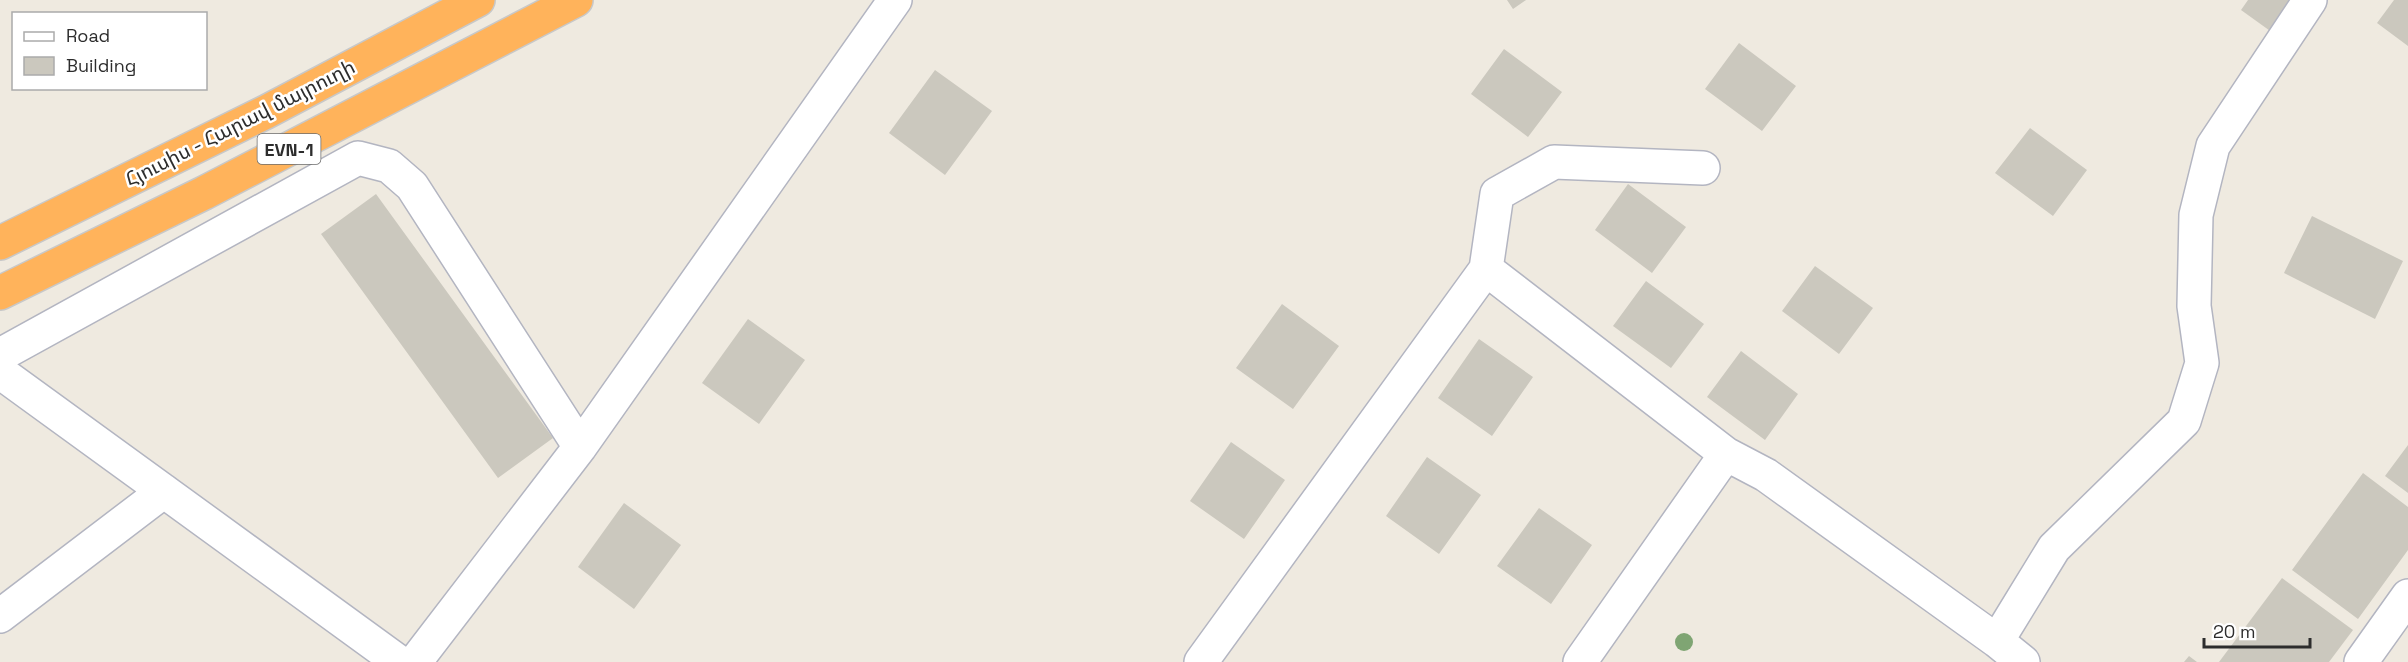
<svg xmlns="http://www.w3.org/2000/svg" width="2408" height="662" viewBox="0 0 2408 662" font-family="'Space Grotesk','Noto Sans Armenian',sans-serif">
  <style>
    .building { fill: #cbc8be }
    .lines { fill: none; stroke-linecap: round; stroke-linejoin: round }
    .minor-casing { stroke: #b3b5c1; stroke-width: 36 }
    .highway-casing { stroke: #c8c8c8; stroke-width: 36 }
    .minor { stroke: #fff; stroke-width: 33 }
    .highway { stroke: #ffb35b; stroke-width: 33 }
    .tree { fill: #7fa573 }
    .labels { text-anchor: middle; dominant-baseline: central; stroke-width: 5; stroke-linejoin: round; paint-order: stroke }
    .shield { fill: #fff; stroke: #6c6c6c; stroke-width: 1.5 }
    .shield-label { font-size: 18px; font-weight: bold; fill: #2d2d2d }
    .street-label { font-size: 20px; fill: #2d2d2d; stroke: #fff }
  </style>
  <rect width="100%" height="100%" fill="#efeae0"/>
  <path class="building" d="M1507,0H1526L1513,9Z
    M2248,0H2296L2273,33L2241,10Z
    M2394,0H2408V46L2377,23Z
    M1739,43L1796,86L1762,131L1705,89Z
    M1504,49L1562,92L1528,137L1471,94Z
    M935,70L992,111L945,175L889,133Z
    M2030,128L2087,170L2053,216L1995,173Z
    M1628,184L1686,227L1652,273L1595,230Z
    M376,194L553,438L498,478L321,234Z
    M2312,216L2403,261L2375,319L2284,273Z
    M1815,266L1873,308L1839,354L1782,311Z
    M1646,281L1704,324L1671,368L1613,326Z
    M1282,304L1339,346L1293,409L1236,368Z
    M748,319L805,360L759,424L702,383Z
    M1479,339L1533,377L1492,436L1438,398Z
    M1741,351L1798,394L1765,440L1707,397Z
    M1231,442L1285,480L1244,539L1190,501Z
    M2408,445V493L2385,476Z
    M1427,457L1481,495L1439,554L1386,516Z
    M2363,473L2408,507V550L2358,619L2292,570Z
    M624,503L681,545L634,609L578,567Z
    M1539,508L1592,545L1551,604L1497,566Z
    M2282,578L2353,630L2329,662H2219Z
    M2189,656L2197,662H2184Z"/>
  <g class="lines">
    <g class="minor-casing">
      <path id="minor" d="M1486,269L1497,194L1554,162L1703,168
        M0,355L358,158L389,166L412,186L580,447
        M0,372L399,662
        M0,616L164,491
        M1997,641L2054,548L2184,421L2202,363L2194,306L2196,215L2213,146L2310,0
        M415,662L580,447L895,0
        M1201,662L1486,269L1726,454L1766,475L1997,641L2023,662
        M1580,662L1726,454
        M2361,662L2408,596"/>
    </g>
    <g class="highway-casing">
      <path id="highway" d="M0,243L266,112L478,0
        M0,293L204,193L576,0"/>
    </g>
    <use href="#minor" class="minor"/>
    <use href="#highway" class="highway"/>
  </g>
  <circle class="tree" cx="1684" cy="642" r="9"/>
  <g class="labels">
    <rect class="shield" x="257.5" y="134" width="63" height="30" rx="4.5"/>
    <g class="shield-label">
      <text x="289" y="149">EVN-1</text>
    </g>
    <g class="street-label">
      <text transform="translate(240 123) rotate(-27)">Հյուսիս - Հարավ մայրուղի</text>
    </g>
  </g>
  <rect x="12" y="12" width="195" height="78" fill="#ffffff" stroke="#ababab" stroke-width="1.5"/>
  <rect x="24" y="32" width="30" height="9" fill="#ffffff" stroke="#ababab" stroke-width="1.5"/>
  <text x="66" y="42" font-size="18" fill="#2d2d2d">Road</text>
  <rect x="24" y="57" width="30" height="18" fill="#cbc8be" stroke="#ababab" stroke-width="1.5"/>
  <text x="66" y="72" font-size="18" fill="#2d2d2d">Building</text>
  <path d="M2204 638v9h106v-9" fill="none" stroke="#2d2d2d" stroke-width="3"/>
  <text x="2213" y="638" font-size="18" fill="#2d2d2d" stroke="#ffffff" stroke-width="4.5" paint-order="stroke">20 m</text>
</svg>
